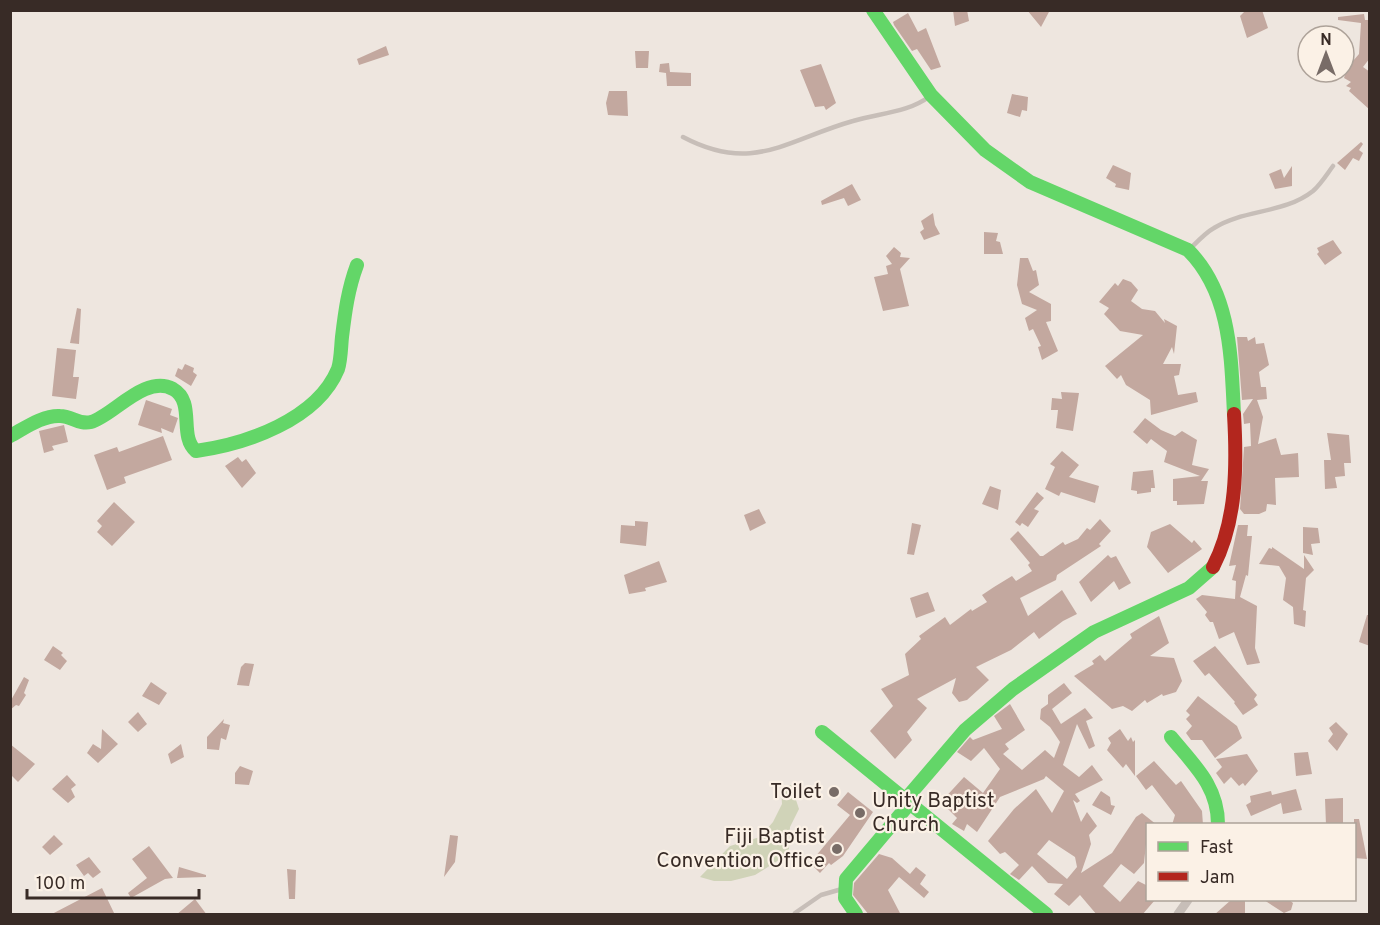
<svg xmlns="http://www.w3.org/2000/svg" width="1380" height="925" viewBox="0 0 1380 925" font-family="Overpass,sans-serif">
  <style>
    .green { fill: #d0d3b8 }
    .building { fill: #c3a89f; fill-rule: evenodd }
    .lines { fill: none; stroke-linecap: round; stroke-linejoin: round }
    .lane { stroke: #c7beb8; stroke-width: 4.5 }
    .street { stroke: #c7beb8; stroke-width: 9 }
    .fast { stroke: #63d668; stroke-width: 14 }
    .jam { stroke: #b3261e; stroke-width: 14 }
    .poi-dot { fill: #786c67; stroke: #fbf1e6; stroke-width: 2 }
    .labels { text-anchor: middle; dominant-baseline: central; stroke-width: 4.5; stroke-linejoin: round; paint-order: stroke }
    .poi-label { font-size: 21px; fill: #382b26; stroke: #fbf1e6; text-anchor: end }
  </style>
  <rect width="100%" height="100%" fill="#eee6df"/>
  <path class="green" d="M791,785L799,809L790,827L789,849L779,860L755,875L731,881H714L700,877L730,846L760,837L773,822L782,804L781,788Z"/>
  <path class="building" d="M953,10H967L969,21L955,26Z
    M1027,10H1050L1041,27Z
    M1246,10H1262L1268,28L1247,38L1240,16Z
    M908,13L918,32L926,28L941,67L931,70L917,49L912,51L894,25L893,22Z
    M1364,14L1365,20H1370V58L1363,67L1370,72V110L1349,91L1351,88L1346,86L1351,82L1344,78L1347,68L1359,54L1361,23L1338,20V17Z
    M386,46L389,55L359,65L357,59Z
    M635,51H649L648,68H636Z
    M669,63L670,72L691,73V86H667L666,73L659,72L660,64Z
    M821,64L836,103L826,110L824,106L815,107L800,70Z
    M609,91H627L628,116L608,115L606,103Z
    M1012,94L1028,97L1027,111L1022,110L1020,117L1007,113Z
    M1361,142L1363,144L1359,150L1363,153L1359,161L1353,158L1345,170L1337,163Z
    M1113,165L1131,173L1129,190L1115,187L1116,184L1106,178Z
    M1292,166V186L1275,189L1269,174L1281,169L1284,178Z
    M852,184L861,200L848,206L844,198L822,205L821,201Z
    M933,213L935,225L940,234L924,240L920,232L924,229L921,221Z
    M984,232L998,233L996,241L1000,242L1003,254H984Z
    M1333,240L1342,253L1325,265L1317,254L1319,252L1317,248Z
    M894,247L901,253L900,257L910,258L900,269L909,306L883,311L874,277L888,274L886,266L892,264L886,256Z
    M1020,258H1028L1033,271L1036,270L1039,285L1029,292L1051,304V321L1046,322L1058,351L1042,360L1038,347L1041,346L1033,329L1029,331L1025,318L1037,310L1022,304L1017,285Z
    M1123,279L1131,282L1138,290L1131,301L1142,309L1155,311L1165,323L1164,319L1177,326L1174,354L1172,347L1163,364H1181L1179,375L1174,376L1178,395L1196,392L1198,402L1151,415L1150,400L1126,385L1121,375L1117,379L1105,366L1143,335L1120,331L1104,314L1109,308L1099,302L1115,283L1118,286Z
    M77,308L81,309L79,344L70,343Z
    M1237,337H1247L1248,341L1255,337L1256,344L1264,343L1269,365L1259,372L1261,387H1266L1267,399L1257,400L1263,417L1258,444L1276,438L1281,455L1298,453L1299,477L1275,478L1276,505L1267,504L1266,511L1259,514H1244L1240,509L1244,447L1251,446L1250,423L1244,424L1243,414L1253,399L1242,400Z
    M57,348L76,350L73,377H79L76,399L52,396Z
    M185,364L194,368L193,372L197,375L191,386L175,376L178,368L182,370Z
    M1061,392L1079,393L1073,431L1056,428L1058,410H1051L1052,398L1062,399Z
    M146,400L172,409L170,415L178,418L173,433L161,428L162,433L138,425Z
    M1145,418L1161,430L1175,436L1182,431L1197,440L1192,465L1209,469L1201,481H1208L1204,504L1177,505V501H1173V479L1200,476L1164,462L1167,451L1151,439L1147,444L1133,432Z
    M64,425L68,442L52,446L54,450L44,453L39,431Z
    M1327,433L1349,435L1351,463H1344L1345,476L1335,477L1337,488L1325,489L1324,460H1331Z
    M163,436L172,460L124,477L126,483L107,490L94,455L117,447L119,452Z
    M1062,451L1079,465L1069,477L1099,486L1095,503L1061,492L1059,496L1045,489L1055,467L1050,464Z
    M238,457L242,462L246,459L256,473L242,488L225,466Z
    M1153,470L1155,488H1151V492L1137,494V491L1131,490L1133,472Z
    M990,486L1001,490L998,510L982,504Z
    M1037,492L1044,498L1034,509L1039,511L1028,527L1022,523L1020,526L1015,522Z
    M114,502L135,522L112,546L97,532L102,526L97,521Z
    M759,509L766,523L750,531L744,515Z
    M1100,519L1111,531L1099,544L1101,546L1057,575L1056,580L1020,598L1028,616L1062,590L1077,614L1063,621L1039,639L1034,632L1011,650L976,667L989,680L967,700L959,702L952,693L956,678L917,699L927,708L907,732L912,740L895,759L870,731L893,706L881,689L909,675L905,654L921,639L919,636L945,617L950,625L971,609L972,611L987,602L982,595L994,587L1012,576L1016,581L1032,571L1028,565L1030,563L1010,539L1018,531L1040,556H1043L1063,542L1065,545L1078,539L1087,528L1090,530Z
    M635,521L648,522L646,546L620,543L621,525L635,526Z
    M912,523L921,525L914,555L907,554Z
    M1170,524L1192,543L1194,540L1202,549L1168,573L1147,547L1151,532Z
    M1238,525H1248L1247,536H1252L1248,576L1246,575L1240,597L1257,606L1255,648L1260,663L1247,665L1234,632L1219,639L1213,622H1210L1205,615L1207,612L1196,599L1202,595L1235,599L1236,581L1232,580L1236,565L1229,566Z
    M1303,527L1318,528L1320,543L1311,544L1313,555L1303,553Z
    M1272,547L1304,569V555L1314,570L1306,578L1303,610L1306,611L1305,627L1294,624L1293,607L1283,600L1286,578L1279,566L1259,564L1269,548L1272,549Z
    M1108,555L1111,558L1116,556L1131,583L1119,590L1114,581L1091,602L1079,582Z
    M659,561L667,582L645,588L646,591L629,594L624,575Z
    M928,592L935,611L916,618L910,598Z
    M1367,615H1370V646L1359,642Z
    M1159,616L1169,643L1150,656L1174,658L1182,681L1176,692L1163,696L1162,694L1147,703L1145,700L1132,711L1123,706L1112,709L1074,676L1094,664L1092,661L1100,655L1105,661L1132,638L1130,634Z
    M53,646L63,653L61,655L67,661L60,670L44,660Z
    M1215,646L1257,695L1254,699L1258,705L1243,715L1234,703L1235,702L1209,673L1205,676L1193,661Z
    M245,663L254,664L249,686L237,685L241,667Z
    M24,677L29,680L24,693L26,695L19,706L16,705L10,710V702Z
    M151,682L167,693L159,705L142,696Z
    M1064,683L1072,693L1052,709L1061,724L1085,708L1093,718L1086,721L1095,746L1089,749L1077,724L1063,765L1079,777L1092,765L1103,780L1075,794L1080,801L1077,803L1073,800L1081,822L1087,812L1097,826L1089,835L1091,844L1081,873L1112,853L1136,817L1142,813L1157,825H1148L1144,863L1134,874L1121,864L1103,886L1120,902L1138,881L1148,886V900H1155L1142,915H1097L1080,895L1069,906L1054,894L1063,884L1048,883L1032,866L1019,880L1010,874L1019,865L1005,852L1000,854L988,841L1014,809L1036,789L1052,813L1064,791L1046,776L1044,779L1000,797L977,832L967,824L964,831L952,824L957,818L941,802L964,777L983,793L1000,769L984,748L971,761L957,752L970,737L973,740L1002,729L994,716L1010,704L1025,730L1005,744L1009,749L1003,754L1022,770L1045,750L1054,758L1060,742L1050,727L1040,719L1041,709L1048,704V695ZM1049,840L1075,857L1077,867L1067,879L1037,854Z
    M1198,696L1237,726L1242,738L1215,758L1202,740H1191L1186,733L1192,726L1186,719L1190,715L1186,711Z
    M138,712L147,724L138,732L128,722Z
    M224,719L223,723L230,725L226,740L221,738L219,750L207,749V737Z
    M1336,722L1348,734L1337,751L1328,741L1333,734L1329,728Z
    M102,729L118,744L98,763L87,753L93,744L101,749Z
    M1120,729L1128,741L1131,737L1133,742L1135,740V776L1126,764L1123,768L1107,750L1111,743L1108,738Z
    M10,744L35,764L18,782L10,774Z
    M181,744L184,757L171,764L168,754Z
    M1308,752L1312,774L1296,776L1294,753Z
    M1247,754L1258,771L1245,786L1243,783L1239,786L1231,777L1224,784L1216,773L1222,767L1216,759Z
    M1154,761L1176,785L1181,781L1202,811L1203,825H1172L1175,815L1152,785L1146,790L1136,776Z
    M240,766L253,771L249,785L235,784V773Z
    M67,775L76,785L71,789L75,797L68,803L52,789Z
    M1296,789L1302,810L1283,814L1281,803L1251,816L1246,805L1251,802L1250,796L1271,791L1272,795Z
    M1101,791L1110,797L1111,805L1115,806L1111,815L1092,805Z
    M848,792L873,812L843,856L831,865L829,863L820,873L810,863L850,815L837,805Z
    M1343,798V823L1326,825L1325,799Z
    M1354,819H1359L1367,859L1354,858Z
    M54,835L63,844L50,855L42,847Z
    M450,835L458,836L455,862L444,877Z
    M149,846L173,878L165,879L131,898L128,893L147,878L132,859Z
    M879,854L892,858L910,874L916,867L926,875L920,884L929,892L924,898L899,877L888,890L901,915H869L853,895L854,883Z
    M89,857L101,872L93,878L88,873L84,876L76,865Z
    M179,867L206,875V877L177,878Z
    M287,869L296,870L295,899H289Z
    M102,888L115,915H50Z
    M195,899L207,915H176Z
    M1231,900H1245V915H1214Z
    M1264,900H1289L1293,903L1291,910L1284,913Z"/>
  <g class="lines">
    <path class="lane" d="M683,137C753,174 786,140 853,121C879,113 908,113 930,96
      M1190,249C1197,242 1205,233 1214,228C1244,209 1284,214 1313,191C1321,184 1327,174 1333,166
      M795,913L821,895L842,889"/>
    <path class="street" d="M1178,914L1188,900"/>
    <path class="fast" d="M873,10L931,95L985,150L1030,182L1188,250C1231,293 1231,356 1234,414
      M10,436C25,428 43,415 60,416C72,416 79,425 91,422C113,416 145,374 173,389C196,402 178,436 196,451C246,444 317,420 338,369C341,360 341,346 342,337C345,312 348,289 357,265
      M822,732L1046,914
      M1171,737C1194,765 1218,786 1218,824
      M905,800L965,730L1013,689L1094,632L1189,588L1213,567
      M856,914L845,898L846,879L910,803"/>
    <path class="jam" d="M1213,567C1237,521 1237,465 1234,414"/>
  </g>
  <g class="poi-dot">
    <circle cx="834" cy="792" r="6"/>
    <circle cx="860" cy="813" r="6"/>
    <circle cx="837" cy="849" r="6"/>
  </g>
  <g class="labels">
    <g class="poi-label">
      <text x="822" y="792">Toilet</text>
      <text x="872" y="801" text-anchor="start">Unity Baptist<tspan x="872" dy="24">Church</tspan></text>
      <text x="825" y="837">Fiji Baptist<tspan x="825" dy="24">Convention Office</tspan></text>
    </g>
  </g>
  <rect width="1380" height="925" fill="none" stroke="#382b26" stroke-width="24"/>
  <rect x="1146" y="823" width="210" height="78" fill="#fbf1e6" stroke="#ada299" stroke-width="1.5"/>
  <rect x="1158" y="842" width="30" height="9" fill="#63d668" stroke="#ada299" stroke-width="1.5"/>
  <text x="1200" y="853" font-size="18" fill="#382b26">Fast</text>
  <rect x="1158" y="872" width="30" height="9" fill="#b3261e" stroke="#ada299" stroke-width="1.5"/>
  <text x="1200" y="883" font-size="18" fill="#382b26">Jam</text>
  <g transform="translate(1326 54)"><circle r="28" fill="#fbf1e6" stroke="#ada299" stroke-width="1.5"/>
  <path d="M0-4.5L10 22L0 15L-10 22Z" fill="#786c67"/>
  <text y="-9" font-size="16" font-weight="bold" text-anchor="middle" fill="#382b26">N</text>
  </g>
  <path d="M27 889v9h172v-9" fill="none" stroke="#382b26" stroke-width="3"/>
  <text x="36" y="889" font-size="18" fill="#382b26" stroke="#fbf1e6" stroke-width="4.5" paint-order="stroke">100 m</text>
</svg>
